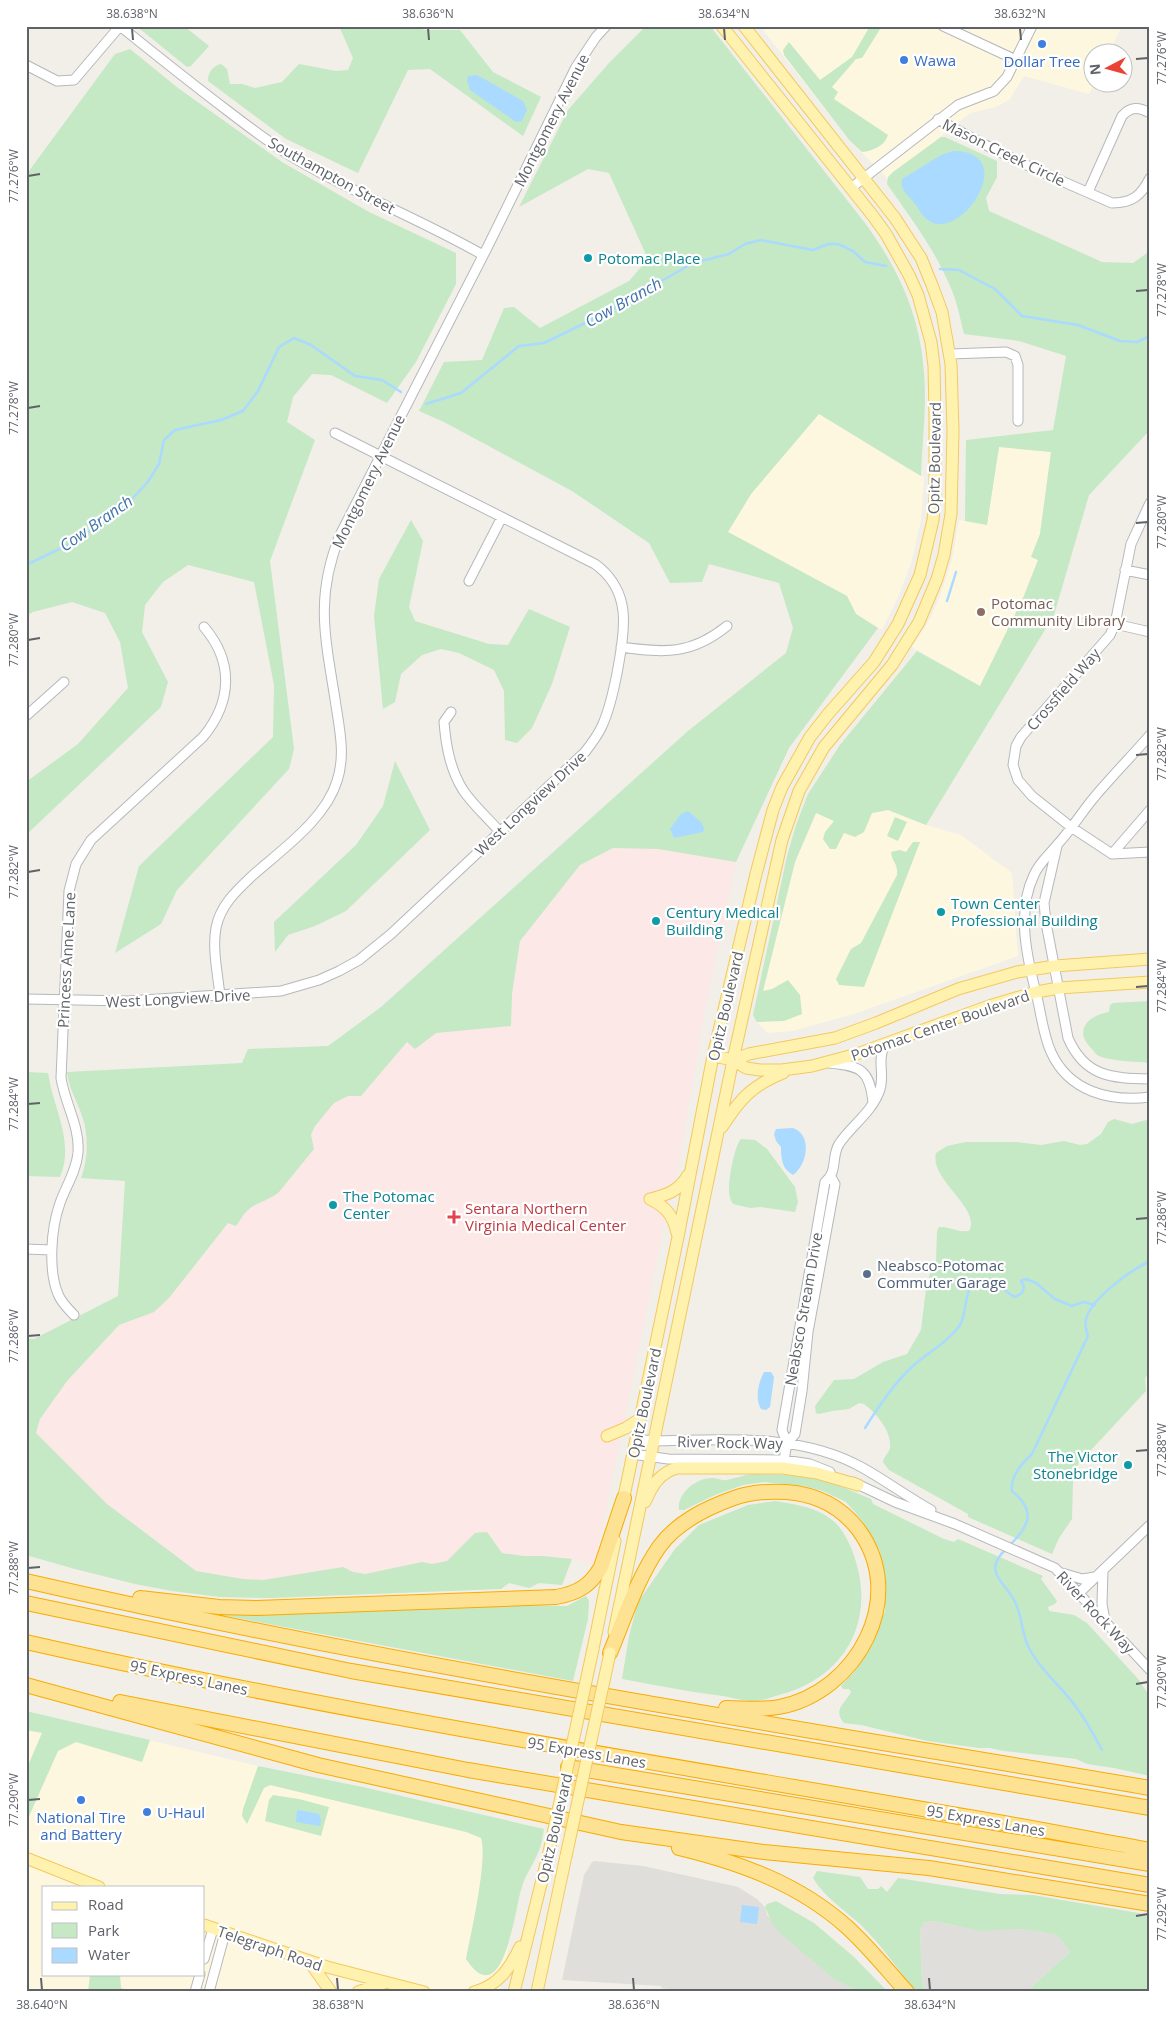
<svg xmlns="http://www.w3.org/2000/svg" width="1176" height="2018" viewBox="0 0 1176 2018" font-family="'Open Sans',sans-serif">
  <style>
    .commercial { fill: #fef7e0; fill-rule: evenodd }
    .industrial { fill: #e0deda }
    .medical { fill: #fce8e6 }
    .green { fill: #c5e8c5 }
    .water { fill: #aadaff }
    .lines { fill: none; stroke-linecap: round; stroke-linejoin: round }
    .stream { stroke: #aadaff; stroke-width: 2.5 }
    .minor-casing { stroke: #b5b8bc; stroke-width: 11 }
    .major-casing { stroke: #f2c960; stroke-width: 13 }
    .highway-casing { stroke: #f9ab00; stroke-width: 16 }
    .minor { stroke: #fff; stroke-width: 9 }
    .major { stroke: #fff2af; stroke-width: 11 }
    .highway { stroke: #fde293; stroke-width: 14 }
    .major-bridge-casing { stroke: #f2c960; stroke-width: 13; stroke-linecap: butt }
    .major-bridge { stroke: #fff2af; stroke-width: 11 }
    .ticks { fill: none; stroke: #5f6368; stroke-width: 2 }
    .shop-dot { fill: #3f7fe0; stroke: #fff; stroke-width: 2 }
    .culture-dot { fill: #0f9aa8; stroke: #fff; stroke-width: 2 }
    .education-dot { fill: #8d6e63; stroke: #fff; stroke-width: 2 }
    .health-dot { fill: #e0444e; stroke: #fff; stroke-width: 2 }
    .service-dot { fill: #5c6f8a; stroke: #fff; stroke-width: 2 }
    .labels { text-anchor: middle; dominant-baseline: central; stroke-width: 4.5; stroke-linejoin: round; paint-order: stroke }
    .shop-label { font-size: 15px; fill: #366cbe; stroke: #fff; text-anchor: start }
    .street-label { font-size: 15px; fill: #5f6368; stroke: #fff }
    .culture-label { font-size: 15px; fill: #0d838f; stroke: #fff; text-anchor: start }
    .education-label { font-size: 15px; fill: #785e54; stroke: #fff; text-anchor: start }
    .health-label { font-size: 15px; fill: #be3a42; stroke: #fff; text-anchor: start }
    .service-label { font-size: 15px; fill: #4e5e75; stroke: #fff; text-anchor: start }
    .water-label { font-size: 16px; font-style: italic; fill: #4174aa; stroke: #fff }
    .neatline { fill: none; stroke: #5f6368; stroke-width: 2 }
    .ticks-label { font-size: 12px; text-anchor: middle; fill: #5f6368 }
  </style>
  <rect width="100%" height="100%" fill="#f1efe8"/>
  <path class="commercial" d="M760,26H1122L1109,52H1094L1095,83L1089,94L1024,76L1010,99L996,107L970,113L888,179L850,141Z
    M819,414L908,469L924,477L921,520L912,560L899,595L882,630L856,614L847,596L728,532L751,494Z
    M999,447L1051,452L1040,534L1031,557L1038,560L1023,598L980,686L912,647L930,619L940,596L952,559L959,520L987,524Z
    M888,810L926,825L961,835L1012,873L1018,956L854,1014L792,1031L768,1033L757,1022L763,991L795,862L816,813L834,821Z
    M26,1711L279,1771L363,1787L544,1829L540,1848L521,1888L499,1992H26ZM44,1887H204V1974H44Z"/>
  <path class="industrial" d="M595,1861L643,1866L738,1887L757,1899L765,1907L767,1915L825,1971L835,1980L860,1992H691L661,1988V1986L562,1980L584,1875L592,1862Z
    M933,1921L957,1926L1031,1930L1057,1935L1070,1952L1026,1992H928L924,1987L922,1980L920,1930L923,1923Z"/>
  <path class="medical" d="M613,848L658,849L736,862L705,1009L678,1168L664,1224L595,1564L572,1559L543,1556H523L502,1553L491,1535L470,1537L447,1561L432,1564L421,1562L365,1574L353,1572L343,1567L263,1580L243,1579L196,1571L107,1504L88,1486L36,1433L40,1419L67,1381L120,1325L154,1312L209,1249L228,1222L236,1226L246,1211L253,1205L273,1197L314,1149L311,1135L315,1126L334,1103L348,1096H362L407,1042L415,1049L436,1033L511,1026L512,994L520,941L580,865Z"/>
  <path class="green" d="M139,26H184L209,46L191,66L187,67L140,29Z
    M339,26H417L424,30H460L493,72L541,97L523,136L430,69L408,70L358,173L286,139L208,81C208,73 212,66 221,64L227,69L230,84H242L255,88L282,82L299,64L336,71L348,70L353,58Z
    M646,26H710L865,223C899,270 920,315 924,373C927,406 922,442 921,476L819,414L751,494L728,532L847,596L856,614L878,628L789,748L736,862L658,849L613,848L580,865L520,941L512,994L511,1026L436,1033L415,1049L407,1042L361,1096H348L334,1103L315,1126L311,1135L314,1149L279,1192C270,1200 257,1202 248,1210C243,1214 240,1221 236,1226L228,1223L169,1298L154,1312L119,1325L67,1381L40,1419L36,1433L107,1504L196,1571L243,1579L263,1580L343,1567L353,1572L365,1574L422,1562L432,1564L447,1561L475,1533L487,1532L502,1553L523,1556H543L572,1559L562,1585L539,1583L529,1588L509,1583L501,1589L270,1598L220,1597L172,1591L135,1584L75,1569L26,1555V1338L34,1339L118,1296L125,1181L81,1178C88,1160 89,1135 82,1116C77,1100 69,1090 67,1072L242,1063L248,1049L328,1046L381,1007L688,731L786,653L793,628L779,583L709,564L702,582L670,583L649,543L572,491L444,422L419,411L444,362L482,360L504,308L514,307L540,328L629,281L648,259L609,173L588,169L519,207L568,110L609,63Z
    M870,26H882L862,58L856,59L832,87L838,92L834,99L888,135C885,146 872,151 862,152L850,141L784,55L783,50L789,42L820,80L852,57Z
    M130,49L178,88L282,162L369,212L456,253V284L416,362L387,403L331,375L312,374L293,397L287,422L315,440L270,561L294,749L289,769L177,890L161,924L115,953L139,866L273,737L274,685L254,582L188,565L163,582L145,605L142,632L168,682L161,707L26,835V782L78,744L128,688L120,642L105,613L72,602L33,612L26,616V175L115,54Z
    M941,137H945L997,161V177L986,198L989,211L1102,262L1133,263L1150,251V430L1089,495L1054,615L926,825L888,810L872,813L864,832L855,837L844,833L836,849H830L823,839L825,832L834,821L816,813L795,862L763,991L772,989L788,980L800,995L802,1014L784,1021L757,1022L753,1015L787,856L796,825L808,794L840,745L917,651L980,686L1023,598L1038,560L1031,557L1040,534L1051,452L999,447L987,525L965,521L966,440L1053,430L1066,356L1019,341L964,334C960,318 957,301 950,286C934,248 910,217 887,184L888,177L893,172Z
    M411,520L423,541L409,607L415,621L489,644L508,645L529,609L570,627L552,684L532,728L517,743L505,740L504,691L494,670L459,653L441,649L422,655L401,674L395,702L383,709L374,616L379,579Z
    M395,761L430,830L346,911L315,926L288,935L275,952L274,922L356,845L383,806Z
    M895,817L907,822L898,841L887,836Z
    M913,842H920L864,987L839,985L836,979L851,949L861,943L897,875C898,862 892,863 891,852L900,850L906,852Z
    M1150,1001V1063C1134,1061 1113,1062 1099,1056C1095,1054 1094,1051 1091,1048C1073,1030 1089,1015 1109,1012L1110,1005L1113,1003Z
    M26,1072L48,1073C53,1108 75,1142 60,1177L26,1176Z
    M1114,1119L1132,1124L1150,1119V1370L1145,1379L1146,1391L1078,1464L1073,1482L1072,1519L1059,1538L1052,1554L968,1517V1514L889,1470L883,1462C884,1456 889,1453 890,1448C892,1431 876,1413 864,1404L859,1403L849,1409L832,1411L819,1414L816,1413L815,1406L834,1380L854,1379L883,1362L907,1354L921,1330L927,1281L936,1261L937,1231L939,1227C950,1226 958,1233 969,1231C982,1208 929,1180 936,1153L947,1146L966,1142H1016L1041,1145L1064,1141L1080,1145L1087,1144L1101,1134L1108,1122Z
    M741,1139L755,1140L767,1149L795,1187L798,1202L795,1212L761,1207L750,1208L733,1204C730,1200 729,1195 729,1189C729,1178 734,1147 741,1139Z
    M753,1474L800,1475L825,1480L871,1499L873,1504L944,1539L954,1542L958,1539L1043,1576L1041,1579L1057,1601L1055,1604L1048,1607L1049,1611L1074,1615L1087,1623L1139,1680L1150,1697V1776L1114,1768L1087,1764L1076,1759L1004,1751L990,1748H979L928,1741L861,1725L844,1723C832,1709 846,1703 851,1692L849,1689H843L841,1686L854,1672L872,1645L885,1611V1600L880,1551L866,1526L855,1512L846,1502L823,1491L804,1486L764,1482L743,1485L715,1495L684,1510H679C677,1493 696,1478 712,1478C717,1478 721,1481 727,1480C736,1478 744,1475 753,1474Z
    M775,1501C793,1504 817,1507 832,1520C844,1529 852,1548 856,1562C875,1625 842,1679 779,1695C772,1697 764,1700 757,1701C747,1702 734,1698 723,1696C689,1692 656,1685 622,1679L629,1636L638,1602L675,1549L699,1525L748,1505Z
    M586,1596L589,1601L588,1619L573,1681L210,1613L491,1605L567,1606Z
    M26,1711L150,1740L142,1762L76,1742L58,1751L26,1823V1770L42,1733L26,1730Z
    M258,1766L363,1787L544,1829C543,1835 542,1842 540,1848C535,1862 525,1875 521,1890C515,1910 503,2015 466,1959C471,1933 488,1859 481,1838L466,1832L270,1785L264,1788L247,1824L242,1816L243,1809Z
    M273,1795L299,1799L329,1807L321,1836L265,1821L269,1800Z
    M817,1871L860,1877L868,1889H878L881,1886L887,1892L898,1878L1000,1894L1033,1895L1150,1915V1992H1026L1070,1952L1057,1935L1031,1930L1013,1929L982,1931L933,1921L923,1923L920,1930L922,1980L924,1987L928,1992H915C898,1969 882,1946 862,1926C845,1910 825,1898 813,1878Z
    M776,1901L814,1923L854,1957L888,1992H860L835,1980L778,1931L772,1923L765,1907L767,1904Z
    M90,1974H120L121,1988L130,1992H88Z"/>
  <path class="water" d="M477,75L523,101L527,110L522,121L516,122L470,90L467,80L468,76Z
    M953,151C1020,151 964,239 931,222C923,218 920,211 916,205C910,197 899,189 902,179L941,155Z
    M688,811L702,823L704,829L703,832L674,838L670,829L681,814Z
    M793,1128C813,1135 807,1165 793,1175C782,1169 781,1159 781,1147L776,1141L774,1134L776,1129Z
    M764,1372H771L774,1377L770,1407L766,1410L761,1409C755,1399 758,1383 764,1372Z
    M299,1810L319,1814L321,1820L320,1826L296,1822L297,1811Z
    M742,1905L759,1907L757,1924L740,1922Z"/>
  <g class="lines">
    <path class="stream" d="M940,269L959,270L995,289L1022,316L1078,325L1120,341L1137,342L1150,336
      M426,404L461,393L519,346L544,343L604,314L693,263L729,254L745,244L761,240L813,250L828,244H838L853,251L865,262L886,266
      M26,565L72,543L103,522L130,501L147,483L159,464L164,440L175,430L221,420L243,411L258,391L279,347L294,338L311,345L355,376L382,380L401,392
      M947,601L956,572
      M865,1428C879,1406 894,1383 914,1365C929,1352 948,1342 960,1325C967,1314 964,1285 978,1281C996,1275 1004,1293 1015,1297L1022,1293L1024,1287L1021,1281L1026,1279L1036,1283L1055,1299L1072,1306L1083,1302L1095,1305
      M1009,1546C1028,1527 1038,1512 1012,1491C1010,1477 1022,1463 1032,1454L1088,1336C1086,1329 1084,1323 1087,1316C1095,1296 1131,1270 1150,1261
      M1005,1550C982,1573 1005,1581 1015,1602C1023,1617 1021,1635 1030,1650C1042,1672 1062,1687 1076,1707C1086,1720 1094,1735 1102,1750"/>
    <g class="minor-casing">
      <path id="minor" d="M120,26C156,55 191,83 228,111C250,128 272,145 296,159C357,195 422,220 483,255
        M943,26L1016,60
        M26,65L57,81L74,80L120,26
        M938,119C992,151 1054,178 1112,203C1132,203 1141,196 1150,178
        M851,188L958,105L994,91L1007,77L1032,26
        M1088,192L1122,116C1131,106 1139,107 1150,113
        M950,354L1006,352L1015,356L1018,365V421
        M1150,503L1131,544L1115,624L1110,635L1021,737L1016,746L1013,765L1018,780L1032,796L1071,827L1112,854L1150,852
        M1125,570L1150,575
        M469,581L502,517
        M1115,624L1150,632
        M621,647C665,653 691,655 727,626
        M451,712L444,722C446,746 450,769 463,790C473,805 488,818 500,832
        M26,716L64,682
        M1150,735C1131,757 1110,778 1092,800C1080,815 1070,831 1057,845C1049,855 1039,863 1034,875C1017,910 1026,953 1035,989C1041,1010 1042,1032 1051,1052C1069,1092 1110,1102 1150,1097
        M1057,846L1044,903L1046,923L1068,1038C1085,1077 1111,1078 1150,1079
        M1112,854L1150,810
        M220,996C218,975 212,949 216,928C220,906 236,891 252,876C281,850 325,820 337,781C346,754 339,727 335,699C325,636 315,597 340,535L488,246L576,67L596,37L606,26
        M26,999L128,1001L281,991L319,980L339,971L359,960L391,934L585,752C592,743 598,735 602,726C613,702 628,630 622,605C619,589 609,574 595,564L335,433
        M829,1063C860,1066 870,1069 873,1103
        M26,1249L52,1250
        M74,1315C68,1309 61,1302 58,1294C48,1270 51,1228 60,1203C66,1186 76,1172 78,1153C80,1126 65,1104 61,1078L69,891L76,864L91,840L203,737C232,702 234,662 204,627
        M636,1439L653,1441C723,1440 799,1432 863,1468C886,1481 908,1497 931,1510
        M787,1443L795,1434L802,1391L808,1332L835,1184L831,1177
        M632,1454L668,1459L784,1460L810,1464L830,1472
        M784,1460L787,1443L782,1430L825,1182C838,1172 831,1157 839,1144C851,1126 871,1113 879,1092C886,1076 876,1062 885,1044
        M853,1482L895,1502L955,1524L1055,1568L1150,1670
        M1103,1570L1102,1604L1105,1620
        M1062,1573L1082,1579L1095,1577
        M1079,1593L1150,1525
        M204,1959L213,1929
        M195,1992L200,1974
        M209,1992L225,1933"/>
    </g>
    <g class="major-casing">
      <path id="major" d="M713,1056L733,1060L746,1068L760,1070H782L812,1066L857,1054L989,1006L1036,992L1059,988L1150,982
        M733,1060L749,1054L835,1038L876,1023L958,989L1017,972L1055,966L1150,959
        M722,1127C740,1099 751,1086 783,1073
        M650,1199C667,1195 679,1191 688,1175
        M650,1199C666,1207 673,1215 677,1233
        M607,1436L626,1428L640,1419
        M645,1502C652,1486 659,1473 677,1468H783L817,1473L858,1485
        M622,1506L678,1237L713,1056L756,874L773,810L782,787L810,737L828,714L874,662L898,624L920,575L933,520L935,497V417L934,366L931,342L918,295L909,275L886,234L873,216L722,26
        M614,1632L733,1060L782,840L799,791L824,747L892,665L919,622L937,579L944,555L951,514L953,431L951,364L942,312L932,285L921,258L895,218L744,26
        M593,1649L615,1541
        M26,1858L99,1887
        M204,1925L327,1967L424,1992
        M309,1961L331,1992
        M358,1992L384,1983
        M474,1992C498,1986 510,1968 520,1947
        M514,1992L549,1852
        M537,1992L566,1856"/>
    </g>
    <g class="highway-casing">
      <path id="highway" d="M26,1581C397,1666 775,1724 1150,1788
        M140,1598L219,1607L257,1608L556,1597C578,1593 590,1586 601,1567L624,1498
        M26,1603L351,1671L1150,1808
        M26,1642C338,1713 654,1762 969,1817C1029,1827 1089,1839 1150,1850
        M610,1653C625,1617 637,1579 659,1547C677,1522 706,1508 734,1498C751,1492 769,1491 786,1492C815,1494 840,1506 858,1529C909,1597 857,1692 779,1707C762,1710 744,1709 726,1708
        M26,1685L318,1765L621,1832L764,1852L929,1868L1150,1904
        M120,1702L468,1770L1150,1885
        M568,1767L1150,1864
        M679,1848C741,1863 799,1884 847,1927C869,1947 887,1970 907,1992"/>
    </g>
    <use href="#minor" class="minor"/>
    <use href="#major" class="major"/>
    <use href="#highway" class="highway"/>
    <g class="major-bridge-casing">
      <path id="major-bridge" d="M549,1852L593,1649
        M566,1856L610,1653"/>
    </g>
    <use href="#major-bridge" class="major-bridge"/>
  </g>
  <path class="ticks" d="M132,28L133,40M428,28L429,40M724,28L725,40M1020,28L1021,40M1136,59L1148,58M28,176L40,174M1136,291L1148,290M28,408L40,406M1136,523L1148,522M28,640L40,638M1136,755L1148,754M28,872L40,870M1136,987L1148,986M28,1104L40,1103M1136,1219L1148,1218M28,1336L40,1335M1136,1451L1148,1450M28,1568L40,1567M1136,1684L1148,1682M28,1800L40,1799M1136,1916L1148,1914M41,1978L42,1990M337,1978L338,1990M633,1978L634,1990M929,1978L930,1990"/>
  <g class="shop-dot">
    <circle cx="1042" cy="44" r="5"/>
    <circle cx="904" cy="60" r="5"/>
    <circle cx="81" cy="1800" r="5"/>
    <circle cx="147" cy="1812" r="5"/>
  </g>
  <g class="culture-dot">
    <circle cx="588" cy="258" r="5"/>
    <circle cx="941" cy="912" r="5"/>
    <circle cx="656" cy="921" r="5"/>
    <circle cx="333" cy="1205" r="5"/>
    <circle cx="1128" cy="1465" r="5"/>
  </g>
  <circle class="education-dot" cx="981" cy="612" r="5"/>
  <path class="health-dot" d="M451.5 1209.5h5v5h5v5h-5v5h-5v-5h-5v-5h5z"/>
  <circle class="service-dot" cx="867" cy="1274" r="5"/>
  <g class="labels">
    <g class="shop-label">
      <text x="914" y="60">Wawa</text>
      <text x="1042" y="61" text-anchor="middle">Dollar Tree</text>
      <text x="157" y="1812">U-Haul</text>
      <text x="81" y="1817" text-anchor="middle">National Tire<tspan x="81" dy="17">and Battery</tspan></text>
    </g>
    <g class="street-label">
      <text transform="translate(551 120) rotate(-63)">Montgomery Avenue</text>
      <text transform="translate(1004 152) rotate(26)">Mason Creek Circle</text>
      <text transform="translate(332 175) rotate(29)">Southampton Street</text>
      <text transform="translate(934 458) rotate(-89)">Opitz Boulevard</text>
      <text transform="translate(368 481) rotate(-64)">Montgomery Avenue</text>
      <text transform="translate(1063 689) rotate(-49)">Crossfield Way</text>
      <text transform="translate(530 803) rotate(-43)">West Longview Drive</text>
      <text transform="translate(66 960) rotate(-87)">Princess Anne Lane</text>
      <text transform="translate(178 998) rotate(-3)">West Longview Drive</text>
      <text transform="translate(725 1006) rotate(-77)">Opitz Boulevard</text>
      <text transform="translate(940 1025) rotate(-19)">Potomac Center Boulevard</text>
      <text transform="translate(803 1309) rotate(-80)">Neabsco Stream Drive</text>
      <text transform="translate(644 1403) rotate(-78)">Opitz Boulevard</text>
      <text transform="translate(730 1442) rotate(1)">River Rock Way</text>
      <text transform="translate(1096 1612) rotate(47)">River Rock Way</text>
      <text transform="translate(189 1677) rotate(12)">95 Express Lanes</text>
      <text transform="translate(587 1752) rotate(10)">95 Express Lanes</text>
      <text transform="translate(986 1820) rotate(10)">95 Express Lanes</text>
      <text transform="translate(554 1828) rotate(-77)">Opitz Boulevard</text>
      <text transform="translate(270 1948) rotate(19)">Telegraph Road</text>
    </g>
    <g class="culture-label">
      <text x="598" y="258">Potomac Place</text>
      <text x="951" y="903">Town Center<tspan x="951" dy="17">Professional Building</tspan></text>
      <text x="666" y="912">Century Medical<tspan x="666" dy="17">Building</tspan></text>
      <text x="343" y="1196">The Potomac<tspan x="343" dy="17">Center</tspan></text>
      <text x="1118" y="1456" text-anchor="end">The Victor<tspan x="1118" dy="17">Stonebridge</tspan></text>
    </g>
    <g class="education-label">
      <text x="991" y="603">Potomac<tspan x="991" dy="17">Community Library</tspan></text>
    </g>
    <g class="health-label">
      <text x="465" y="1208">Sentara Northern<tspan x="465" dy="17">Virginia Medical Center</tspan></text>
    </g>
    <g class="service-label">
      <text x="877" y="1265">Neabsco-Potomac<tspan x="877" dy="17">Commuter Garage</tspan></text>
    </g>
    <g class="water-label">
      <text transform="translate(623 302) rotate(-29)">Cow Branch</text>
      <text transform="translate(96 523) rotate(-35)">Cow Branch</text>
    </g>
  </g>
  <rect width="1176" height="2018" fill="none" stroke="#ffffff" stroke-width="55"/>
  <rect x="42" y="1886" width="162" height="90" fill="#ffffff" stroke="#bfc1c3"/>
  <rect x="52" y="1902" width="25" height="8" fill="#fff2af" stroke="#bfc1c3"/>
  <text x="88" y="1910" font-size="15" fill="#5f6368">Road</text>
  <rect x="52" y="1923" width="25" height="15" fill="#c5e8c5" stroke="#bfc1c3"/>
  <text x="88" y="1936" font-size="15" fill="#5f6368">Park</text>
  <rect x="52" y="1948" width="25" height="15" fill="#aadaff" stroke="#bfc1c3"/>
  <text x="88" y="1960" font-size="15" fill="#5f6368">Water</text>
  <g transform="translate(1108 68) rotate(264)"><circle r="24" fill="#ffffff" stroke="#bfc1c3"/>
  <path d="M0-4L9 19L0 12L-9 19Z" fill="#ea4335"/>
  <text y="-8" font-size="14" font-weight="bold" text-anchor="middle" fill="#5f6368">N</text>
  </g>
  <rect x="28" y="28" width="1120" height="1962" class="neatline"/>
  <g class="ticks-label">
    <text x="132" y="18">38.638°N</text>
    <text x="428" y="18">38.636°N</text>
    <text x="724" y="18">38.634°N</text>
    <text x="1020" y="18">38.632°N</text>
    <text transform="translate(1162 58) rotate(-90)" y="4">77.276°W</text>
    <text transform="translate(14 176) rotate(-90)" y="4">77.276°W</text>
    <text transform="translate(1162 290) rotate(-90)" y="4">77.278°W</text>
    <text transform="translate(14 408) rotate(-90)" y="4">77.278°W</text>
    <text transform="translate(1162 522) rotate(-90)" y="4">77.280°W</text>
    <text transform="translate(14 640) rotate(-90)" y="4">77.280°W</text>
    <text transform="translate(1162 754) rotate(-90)" y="4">77.282°W</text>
    <text transform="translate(14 872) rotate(-90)" y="4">77.282°W</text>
    <text transform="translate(1162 986) rotate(-90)" y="4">77.284°W</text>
    <text transform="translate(14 1104) rotate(-90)" y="4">77.284°W</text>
    <text transform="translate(1162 1218) rotate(-90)" y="4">77.286°W</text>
    <text transform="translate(14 1336) rotate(-90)" y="4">77.286°W</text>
    <text transform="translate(1162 1450) rotate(-90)" y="4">77.288°W</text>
    <text transform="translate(14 1568) rotate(-90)" y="4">77.288°W</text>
    <text transform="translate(1162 1682) rotate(-90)" y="4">77.290°W</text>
    <text transform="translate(14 1800) rotate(-90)" y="4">77.290°W</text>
    <text transform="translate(1162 1914) rotate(-90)" y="4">77.292°W</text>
    <text x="42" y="2009">38.640°N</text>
    <text x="338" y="2009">38.638°N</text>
    <text x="634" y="2009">38.636°N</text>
    <text x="930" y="2009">38.634°N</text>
  </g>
</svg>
